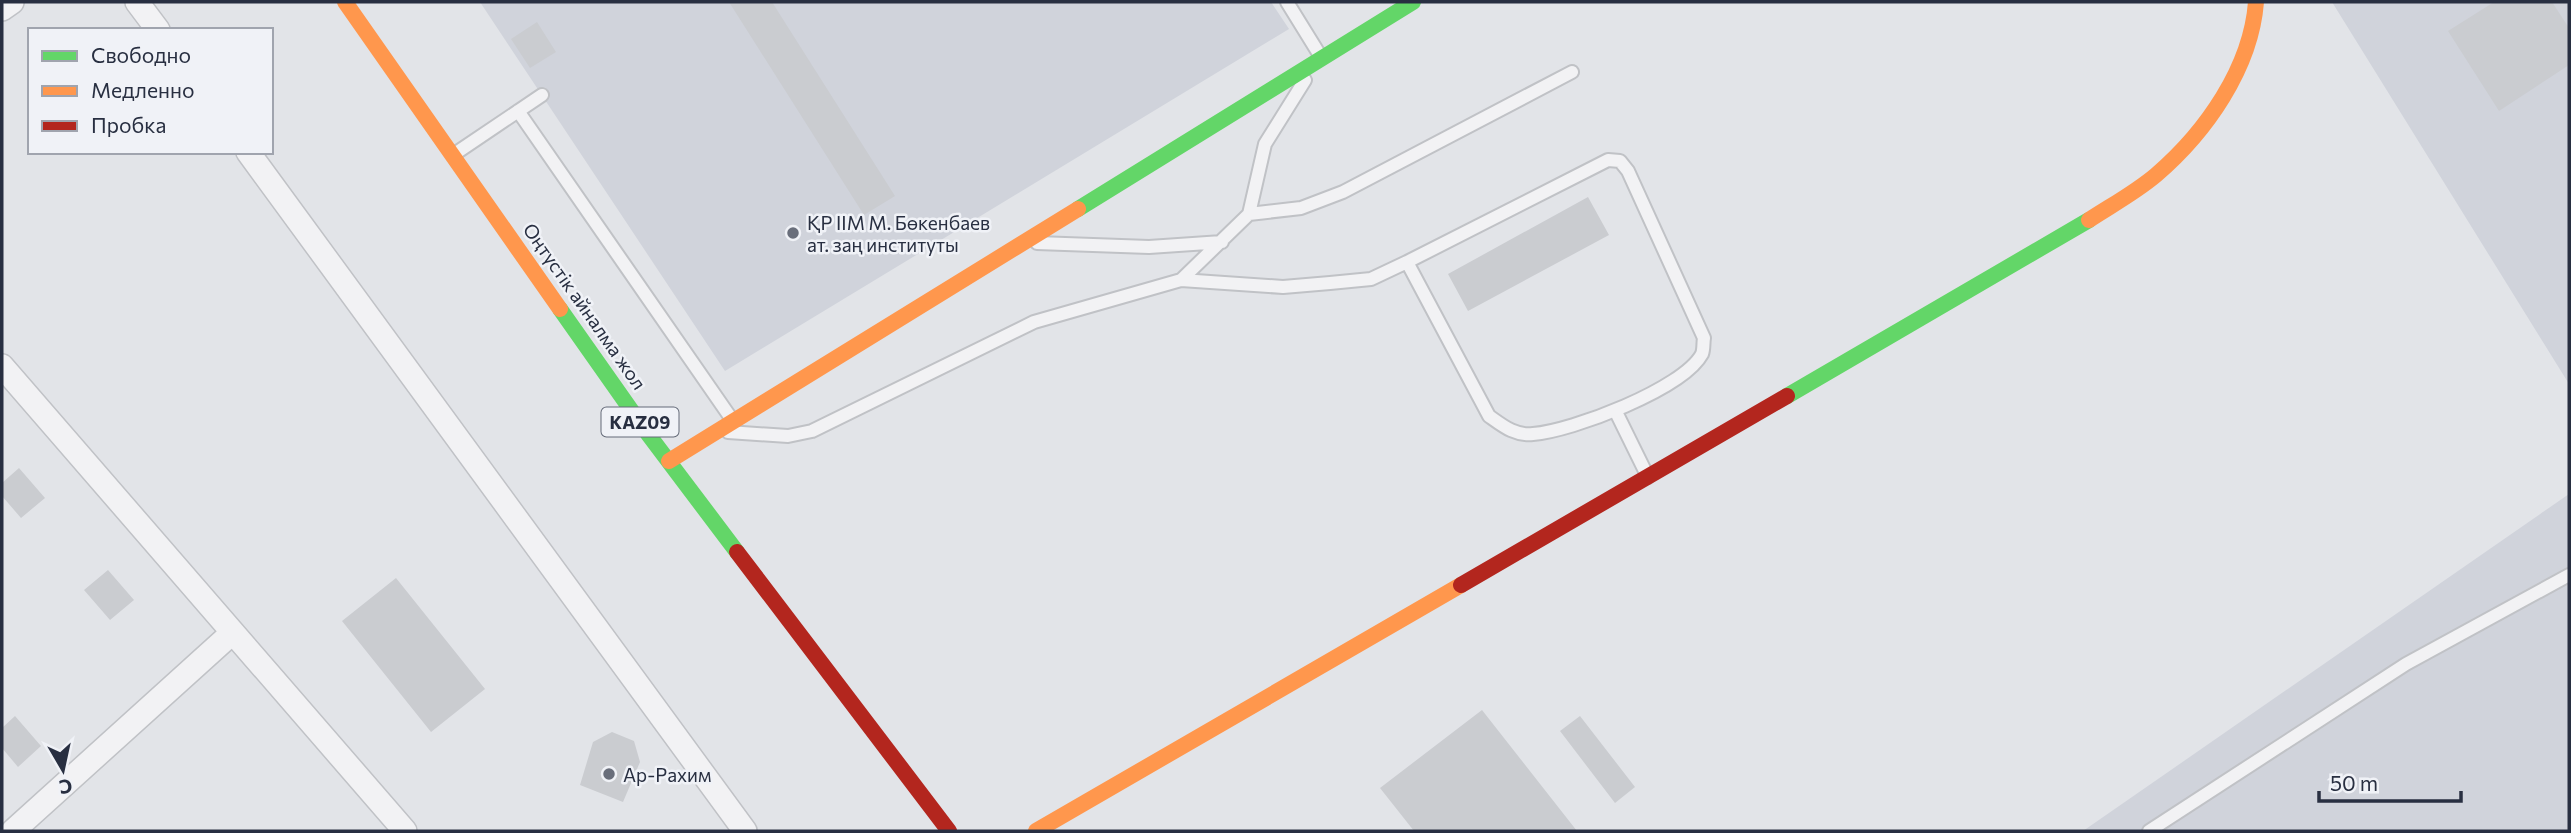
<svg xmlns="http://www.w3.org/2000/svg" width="2571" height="833" viewBox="0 0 2571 833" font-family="Commissioner,sans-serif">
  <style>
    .built { fill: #d0d3db }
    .building { fill: #caccd0 }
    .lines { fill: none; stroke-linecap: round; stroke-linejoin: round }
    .lane-casing { stroke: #c0c2c6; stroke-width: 16 }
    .street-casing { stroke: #c0c2c6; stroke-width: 26 }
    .lane { stroke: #f2f2f4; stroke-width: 12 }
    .street { stroke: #f2f2f4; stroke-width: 23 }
    .fast { stroke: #63d668; stroke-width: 16 }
    .slow { stroke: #ff974d; stroke-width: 16 }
    .jam { stroke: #b3261e; stroke-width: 16 }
    .poi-dot { fill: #696e7b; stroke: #f0f2f7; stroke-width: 2.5 }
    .labels { text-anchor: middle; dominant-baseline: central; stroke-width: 5; stroke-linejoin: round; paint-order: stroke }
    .shield { fill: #f0f2f7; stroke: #646a78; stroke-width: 2 }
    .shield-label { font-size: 18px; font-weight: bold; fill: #282f41 }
    .poi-label { font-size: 19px; fill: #282f41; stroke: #f0f2f7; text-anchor: start }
    .street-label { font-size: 19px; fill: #282f41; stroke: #f0f2f7 }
  </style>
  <rect width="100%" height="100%" fill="#e2e4e8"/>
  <path class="built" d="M480,2H1271L1289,29L725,371Z
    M2332,2H2569V384Z
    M2569,494V831H2083Z"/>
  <path class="building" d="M729,2H772L895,196L864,215Z
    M2494,2H2552L2569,28V65L2499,111L2448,31Z
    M537,22L556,52L530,68L511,39Z
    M1588,197L1609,235L1468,311L1448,274Z
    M19,468L45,498L21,518L2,496V483Z
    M108,570L134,600L110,620L84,590Z
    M396,578L485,689L431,732L342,621Z
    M1482,710L1577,831H1414L1380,788Z
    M15,716L41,746L18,767L2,748V728Z
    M1580,716L1635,787L1615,803L1560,731Z
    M612,732L634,741L640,762L623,802L580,785L593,742Z"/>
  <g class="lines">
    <g class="lane-casing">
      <path id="lane" d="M1287,2L1321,57
        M518,111L733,421
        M456,153L542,95
        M1608,160L1620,161L1628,171L1704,338C1703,343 1704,349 1702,354C1683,389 1572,431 1533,434C1515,436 1503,426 1489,416L1407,262Z
        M1249,214L1265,144L1305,80
        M1037,243L1149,247L1222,242
        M1181,280L1283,287L1330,283L1371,279L1407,262
        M1616,412L1648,477
        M728,432L788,436L812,431L1034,322L1181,280L1249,214L1301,208L1343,192L1572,72
        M2149,831L2406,664L2569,575"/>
    </g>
    <g class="street-casing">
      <path id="street" d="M137,2L158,30
        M2,9L12,2
        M248,152L745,831
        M2,366L405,831
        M13,831L232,633"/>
    </g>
    <use href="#lane" class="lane"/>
    <use href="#street" class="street"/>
    <path class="fast" d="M1078,209L1413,2
      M560,309L648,434L737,552
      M1787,396L2089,220"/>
    <path class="slow" d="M345,2L560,309
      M2089,220C2112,205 2136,192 2156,175C2206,132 2251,68 2256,2
      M669,461L1078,209
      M1036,831L1461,585"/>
    <path class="jam" d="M737,552L949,831
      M1461,585L1787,396"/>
  </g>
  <g class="poi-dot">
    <circle cx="793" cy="233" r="7"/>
    <circle cx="609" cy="774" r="7"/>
  </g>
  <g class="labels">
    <rect class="shield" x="601.5" y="407.5" width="77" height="29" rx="5"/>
    <g class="shield-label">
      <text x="640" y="422">KAZ09</text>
    </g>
    <g class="poi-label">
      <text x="807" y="222">ҚР ІІМ М. Бөкенбаев<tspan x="807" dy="22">ат. заң институты</tspan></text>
      <text x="623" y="774">Ар-Рахим</text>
    </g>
    <g class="street-label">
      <text transform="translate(585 306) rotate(55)">Оңтүстік айналма жол</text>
    </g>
  </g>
  <rect width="2571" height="833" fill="none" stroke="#282f41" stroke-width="7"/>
  <rect x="28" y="28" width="245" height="126" fill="#f0f2f7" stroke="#a0a4ae" stroke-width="2"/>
  <rect x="42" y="51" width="35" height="10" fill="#63d668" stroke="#a0a4ae" stroke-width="2"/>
  <text x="91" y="63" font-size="21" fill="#282f41">Свободно</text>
  <rect x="42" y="86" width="35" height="10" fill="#ff974d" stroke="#a0a4ae" stroke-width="2"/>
  <text x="91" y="98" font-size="21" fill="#282f41">Медленно</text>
  <rect x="42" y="121" width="35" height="10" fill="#b3261e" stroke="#a0a4ae" stroke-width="2"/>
  <text x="91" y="133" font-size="21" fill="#282f41">Пробка</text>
  <g transform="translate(63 770) rotate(171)" stroke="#f0f2f7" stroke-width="5" paint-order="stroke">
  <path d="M0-5L12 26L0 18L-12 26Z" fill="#282f41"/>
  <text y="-10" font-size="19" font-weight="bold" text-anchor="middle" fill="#282f41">С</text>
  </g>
  <path d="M2319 791v10h142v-10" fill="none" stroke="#282f41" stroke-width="3.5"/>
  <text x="2330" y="791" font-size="21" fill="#282f41" stroke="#f0f2f7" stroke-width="5" paint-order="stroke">50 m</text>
</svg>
